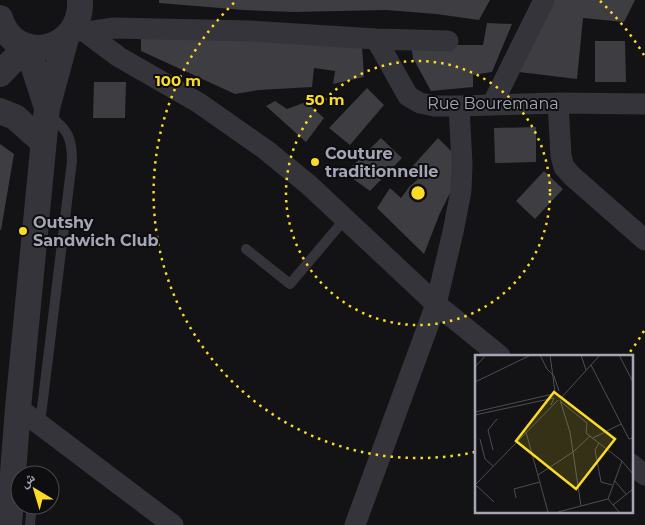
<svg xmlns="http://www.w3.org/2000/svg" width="645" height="525" viewBox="0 0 645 525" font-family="Montserrat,'Noto Naskh Arabic',sans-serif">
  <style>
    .building { fill: #3d3d42 }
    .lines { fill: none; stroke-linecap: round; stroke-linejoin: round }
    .service { stroke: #34343a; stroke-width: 10 }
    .minor { stroke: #34343a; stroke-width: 21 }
    .tertiary { stroke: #34343a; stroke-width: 26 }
    .ring { fill: none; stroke: #fadb25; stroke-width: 2.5; stroke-dasharray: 2.5 5 }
    .poi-dot { fill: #fadb25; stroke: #0e0e10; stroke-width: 2 }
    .labels { text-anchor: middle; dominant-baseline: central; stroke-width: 4; stroke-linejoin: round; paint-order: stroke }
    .street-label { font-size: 16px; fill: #a4a6b6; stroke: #0e0e10 }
    .poi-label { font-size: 16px; font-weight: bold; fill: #a4a6b6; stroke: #0e0e10; text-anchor: start }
    .inset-road { fill: none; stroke: #4d4e55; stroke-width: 1 }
    .view { fill: #fadb25; fill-opacity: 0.15; stroke: #fadb25; stroke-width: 2.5 }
    .inset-edge { fill: none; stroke: #a4a6b6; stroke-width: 2.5 }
    .centre { fill: #fadb25; stroke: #0e0e10; stroke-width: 2.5 }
    .ring-label { font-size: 15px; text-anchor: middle; font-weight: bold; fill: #fadb25; stroke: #0e0e10; stroke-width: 4; stroke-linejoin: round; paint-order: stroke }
  </style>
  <rect width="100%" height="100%" fill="#131315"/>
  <path class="building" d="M159,0H490L479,20L436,14L386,10L293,12L244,10L159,3Z
    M553,0H635L624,22L583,18L577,79L519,72Z
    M487,23L512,24L492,72L473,75V87L431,91L413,58L411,45H483Z
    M141,35L362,45L364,77L333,84L335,71L314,68L312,87L259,90L235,94L141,51Z
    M595,41H625L626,82H595Z
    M94,82H126L125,118H93Z
    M367,88L384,105L350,145L329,128Z
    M275,101L287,109L306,102L324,118L306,142L266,106Z
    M536,127V162L495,163L494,128Z
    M381,138L402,158L370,191L345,173Z
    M438,138L458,158L451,191L440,213L424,254L377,208L390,188L401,198L409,187L418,179L410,169Z
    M0,144L14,154L1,230H0Z
    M544,171L563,189L535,219L516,201Z"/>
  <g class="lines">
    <path class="service" d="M246,249L290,284L345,219
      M40,424L72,161C72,138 68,129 49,116
      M30,525L32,505"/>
    <path class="minor" d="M80,28L119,57L199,103L266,150L309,185L436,304L500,356
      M86,32L114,28L250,31L376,39L408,96L420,103L434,106H459L558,103L645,104
      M376,39L448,41
      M558,103L561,156L564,167L572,176L645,240
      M492,105L544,0
      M18,408L173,525
      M631,464L645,475
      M355,525L436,304L453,232L461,191L462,164L459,106"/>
    <path class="tertiary" d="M0,18C15,67 83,52 80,0
      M27,46L47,108
      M0,74L27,46
      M0,111L15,117L43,142
      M9,525L18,408L47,108L66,38"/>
  </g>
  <g class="ring">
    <circle cx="418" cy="193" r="132"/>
    <path d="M644 331A265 265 0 0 1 627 356M475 452A265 265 0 0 1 236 1M600 1A265 265 0 0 1 644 55"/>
  </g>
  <g class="poi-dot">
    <circle cx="315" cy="162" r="5"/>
    <circle cx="23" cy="231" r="5"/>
  </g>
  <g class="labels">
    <g class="street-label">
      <text x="493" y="103">Rue Bouremana</text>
    </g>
    <g class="poi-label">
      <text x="325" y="153">Couture<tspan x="325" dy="18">traditionnelle</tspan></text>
      <text x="33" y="222">Outshy<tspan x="33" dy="18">Sandwich Club</tspan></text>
    </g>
  </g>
  <g transform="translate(475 355)">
    <rect width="158" height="158" fill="#131315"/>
    <path class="inset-road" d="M65,0L72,14L79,21L84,36M75,0L80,37M106,0L111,15M144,0L158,27M116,10L154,84L158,83M0,12L11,0M0,27L56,0M87,42L125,0M85,45L95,77L106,151M85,46L112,68L111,78L147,106L158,119M0,57L78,39M0,60L79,43L76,50M51,77L73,157M118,83L146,69M5,84L10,104L18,111M124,88L120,95L126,127L137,130M18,95L13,75L22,64M63,120L98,97L115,81M139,125L151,139M0,130L83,45M0,133L2,131L19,147M41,143L39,134L65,127M133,144L147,106M133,144L144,157M138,150L158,134M83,157L133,144"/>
    <path class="view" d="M79,37L140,84L101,134L41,86Z"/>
    <rect width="158" height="158" class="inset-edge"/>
  </g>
  <circle cx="418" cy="193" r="8" class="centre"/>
  <g class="ring-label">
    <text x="178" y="86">100 m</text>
    <text x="325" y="105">50 m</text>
  </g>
  <g transform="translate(35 490) rotate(322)"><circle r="24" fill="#0e0e10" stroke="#4a4b52"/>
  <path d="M0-4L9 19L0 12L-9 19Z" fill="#fadb25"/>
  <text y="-8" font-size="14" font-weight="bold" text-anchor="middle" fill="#a4a6b6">ش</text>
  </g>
</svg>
